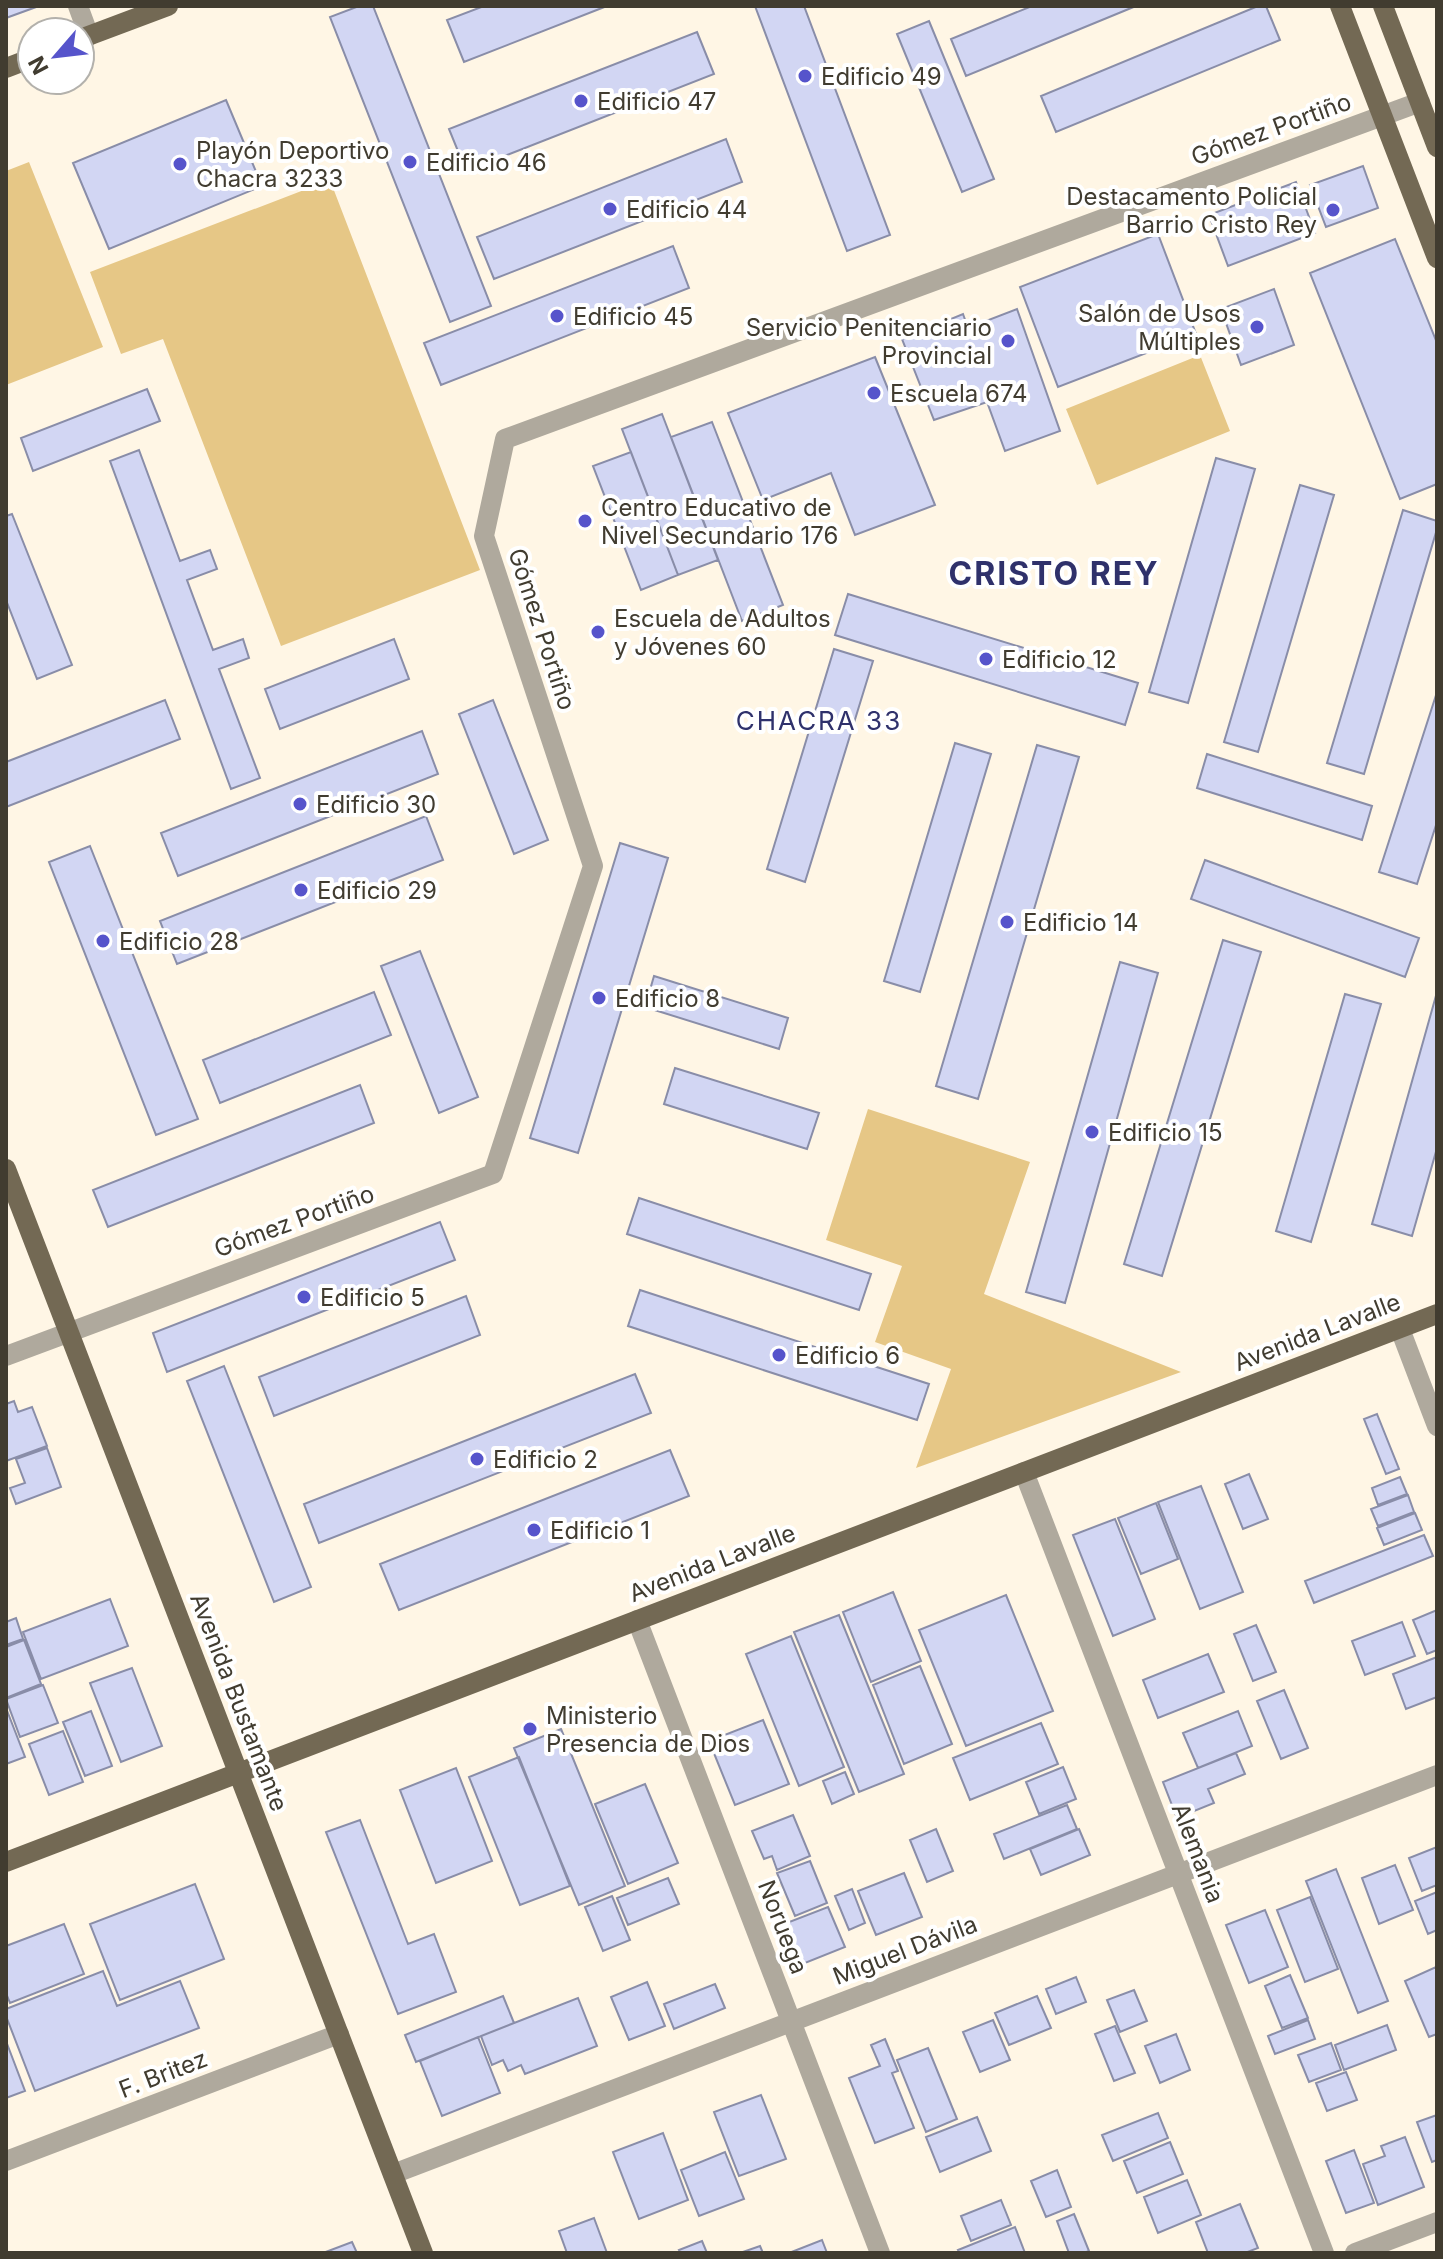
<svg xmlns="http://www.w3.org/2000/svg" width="1443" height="2259" viewBox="0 0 1443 2259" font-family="Inter,sans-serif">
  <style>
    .green { fill: #e6c786 }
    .building { fill: #d2d6f3; stroke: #898da8; stroke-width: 2 }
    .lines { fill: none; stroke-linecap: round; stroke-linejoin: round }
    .minor { stroke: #afa99d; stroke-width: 20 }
    .major { stroke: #736954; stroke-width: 20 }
    .poi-dot { fill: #5654cb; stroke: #fff; stroke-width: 3 }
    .labels { text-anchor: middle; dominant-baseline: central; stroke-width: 8; stroke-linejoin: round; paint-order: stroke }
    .poi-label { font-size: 24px; fill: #413c30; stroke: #fff; text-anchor: start }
    .street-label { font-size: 24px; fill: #413c30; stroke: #fff }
    .neighbourhood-label { font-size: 26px; letter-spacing: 2px; fill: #2f316b; stroke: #fff }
    .district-label { font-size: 32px; font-weight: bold; letter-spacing: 2px; fill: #2f316b; stroke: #fff }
  </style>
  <rect width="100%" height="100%" fill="#fff6e5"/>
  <path class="green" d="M29,162L103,347L6,385V171Z
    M330,180L480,570L281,646L163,339L121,354L90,272Z
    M1200,355L1230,431L1097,485L1066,409Z
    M868,1109L1030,1162L984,1294L1181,1372L916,1468L951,1369L875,1342L902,1266L826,1240Z"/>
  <path class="building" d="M6,6H39L6,18Z
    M359,6H373L491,306L450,322L330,17Z
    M484,6H607L464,62L447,20Z
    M755,6H804L890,235L847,251Z
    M1032,6H1136L966,76L951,39Z
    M1258,6H1266L1280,40L1056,132L1041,96Z
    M929,21L994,179L962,192L897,34Z
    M697,32L714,74L466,171L449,129Z
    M226,100L262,186L109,249L73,163Z
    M726,139L742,182L494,279L477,237Z
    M1363,166L1378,208L1326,227L1310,185Z
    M1296,182L1315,233L1228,266L1209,215Z
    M1158,234L1196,334L1058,387L1020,287Z
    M1395,239L1437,343V484L1400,499L1310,273Z
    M673,246L689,288L441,385L424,343Z
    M1274,289L1294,345L1241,365L1221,309Z
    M1017,309L1060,431L1005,451L987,402L934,420L902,339L963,314L968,328Z
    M875,357L935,505L855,535L831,473L763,500L728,413Z
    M147,389L160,421L33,471L21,438Z
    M662,414L718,560L678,575L622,429Z
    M712,422L783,605L742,621L671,437Z
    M139,450L180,561L210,550L217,569L187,580L213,650L243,639L249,658L219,669L260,778L231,789L110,461Z
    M631,452L678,575L641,590L593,466Z
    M1216,458L1255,469L1188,703L1149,692Z
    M1300,485L1334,495L1258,752L1224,742Z
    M1403,510L1437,521V529L1364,774L1327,763Z
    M12,514L72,665L37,679L6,600V516Z
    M848,594L1138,683L1125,725L835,635Z
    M394,639L409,679L280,729L265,689Z
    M834,649L873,661L805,882L767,869Z
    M1437,692V822L1417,884L1379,872Z
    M165,700L180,739L6,807V762Z
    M493,700L548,840L514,854L459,714Z
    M422,731L438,774L178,876L161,833Z
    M955,743L991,754L920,992L884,981Z
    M1037,745L1079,757L978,1099L936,1086Z
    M1207,754L1372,806L1362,840L1197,788Z
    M426,816L443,860L177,964L160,921Z
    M620,843L668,858L578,1153L530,1138Z
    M90,846L198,1119L156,1135L49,862Z
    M1205,860L1419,938L1405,977L1191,899Z
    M1223,940L1261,952L1162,1276L1124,1264Z
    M420,951L478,1097L439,1113L381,966Z
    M1120,962L1158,973L1065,1303L1026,1292Z
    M654,976L788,1018L779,1049L645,1007Z
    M374,992L391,1035L220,1103L203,1060Z
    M1437,992V1148L1412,1236L1372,1224Z
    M1345,994L1381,1004L1311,1242L1276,1231Z
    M675,1068L819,1113L807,1149L664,1104Z
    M360,1085L374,1123L108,1227L93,1190Z
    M639,1198L871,1274L859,1310L627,1234Z
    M440,1222L455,1260L167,1372L153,1333Z
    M640,1290L929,1384L917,1420L628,1326Z
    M466,1296L480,1335L274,1416L259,1377Z
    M224,1366L311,1587L274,1602L187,1381Z
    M635,1374L651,1413L319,1543L304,1504Z
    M14,1401L18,1412L32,1407L47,1446L6,1461V1404Z
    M1377,1414L1399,1469L1386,1474L1364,1419Z
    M47,1448L61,1487L16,1504L10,1488L25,1483L16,1459Z
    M670,1450L689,1496L399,1610L380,1564Z
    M1249,1474L1268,1519L1243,1529L1225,1484Z
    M1400,1477L1407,1494L1378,1505L1372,1488Z
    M1201,1486L1243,1592L1200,1609L1158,1502Z
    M1408,1495L1414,1512L1378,1526L1371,1509Z
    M1156,1503L1178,1559L1141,1574L1118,1518Z
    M1415,1513L1422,1530L1384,1545L1377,1528Z
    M1115,1519L1155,1619L1113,1636L1073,1535Z
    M1424,1535L1433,1556L1314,1603L1305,1581Z
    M893,1592L921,1661L871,1682L843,1612Z
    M1006,1595L1053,1711L966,1746L919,1630Z
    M110,1599L128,1646L41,1679L23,1632Z
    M1437,1610V1650L1427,1654L1413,1620Z
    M839,1615L904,1774L859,1792L794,1632Z
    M16,1618L23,1639L6,1645V1622Z
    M1402,1622L1415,1656L1365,1675L1352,1641Z
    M1256,1625L1276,1672L1253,1681L1234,1634Z
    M791,1636L844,1767L799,1786L746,1654Z
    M24,1640L41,1684L6,1698V1647Z
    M1208,1654L1224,1692L1158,1718L1143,1680Z
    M1437,1657V1697L1406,1709L1393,1674Z
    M920,1666L952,1744L904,1764L873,1685Z
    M132,1668L162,1746L121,1762L90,1683Z
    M43,1685L58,1723L20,1737L6,1699Z
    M1284,1690L1308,1748L1281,1759L1257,1701Z
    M6,1708L25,1757L6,1764Z
    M91,1711L112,1766L85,1776L63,1722Z
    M1238,1711L1252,1746L1198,1768L1183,1733Z
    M763,1720L789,1784L735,1805L709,1741Z
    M1041,1723L1058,1764L970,1800L953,1758Z
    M561,1729L625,1886L579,1905L514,1748Z
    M63,1731L83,1782L49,1795L29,1744Z
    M1236,1753L1245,1774L1208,1789L1214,1803L1177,1818L1163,1782Z
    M519,1757L570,1886L520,1905L469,1777Z
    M1063,1767L1076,1799L1039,1814L1026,1782Z
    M456,1768L492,1861L436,1883L400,1790Z
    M845,1772L854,1794L832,1804L823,1781Z
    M645,1784L678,1863L628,1884L595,1804Z
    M1067,1805L1077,1829L1004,1859L994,1834Z
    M793,1815L810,1856L777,1870L772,1856L764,1859L752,1831Z
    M360,1820L408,1944L434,1934L456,1992L398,2014L326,1832Z
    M936,1829L953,1871L927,1882L910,1840Z
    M1079,1829L1090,1855L1041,1875L1030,1849Z
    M1437,1847V1885L1422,1891L1409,1858Z
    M810,1861L827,1903L795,1916L777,1873Z
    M1395,1865L1413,1910L1379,1924L1362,1878Z
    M1336,1869L1388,2001L1358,2013L1306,1881Z
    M904,1873L922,1917L876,1935L858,1891Z
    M668,1878L679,1904L628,1925L617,1898Z
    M195,1884L224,1959L120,2000L90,1924Z
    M852,1889L865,1923L849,1930L835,1896Z
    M1437,1892V1930L1428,1934L1415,1901Z
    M612,1896L630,1940L603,1951L585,1907Z
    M1310,1897L1338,1969L1305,1982L1277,1910Z
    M828,1907L845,1947L800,1965L784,1924Z
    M1265,1910L1288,1967L1249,1983L1226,1925Z
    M64,1924L84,1974L10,2003L6,1993V1946Z
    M1436,1967L1437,2034L1429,2037L1405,1981Z
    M103,1971L117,2006L180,1981L199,2028L35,2091L6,2016V2009Z
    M1290,1975L1308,2018L1282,2028L1265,1986Z
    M1076,1977L1086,2002L1056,2014L1046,1989Z
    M647,1982L665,2026L629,2040L611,1997Z
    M715,1984L725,2008L674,2029L664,2004Z
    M1134,1990L1147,2021L1120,2032L1107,2000Z
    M503,1996L514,2023L416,2062L405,2035Z
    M1037,1996L1051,2028L1009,2045L995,2013Z
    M578,1998L597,2046L525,2074L521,2065L508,2071L503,2060L492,2065L481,2036Z
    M993,2020L1010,2060L980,2072L963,2032Z
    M1308,2020L1315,2039L1275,2054L1268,2036Z
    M1387,2025L1396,2050L1344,2070L1335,2045Z
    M1115,2026L1135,2073L1114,2081L1095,2034Z
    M1176,2034L1190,2070L1160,2083L1145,2046Z
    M478,2037L500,2093L442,2116L420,2061Z
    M885,2039L898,2071L892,2073L914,2128L875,2143L849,2078L880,2066L871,2045Z
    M6,2041L25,2091L6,2098Z
    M1331,2043L1341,2070L1309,2082L1298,2055Z
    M928,2048L957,2119L926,2132L897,2060Z
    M1346,2072L1357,2100L1327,2111L1316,2083Z
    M761,2095L786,2159L739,2176L714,2112Z
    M1158,2113L1168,2138L1113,2161L1102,2135Z
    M1437,2115V2160L1432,2162L1417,2122Z
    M977,2117L991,2151L940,2172L926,2137Z
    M663,2133L688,2200L639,2219L613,2152Z
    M1405,2137L1424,2187L1378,2205L1363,2164L1385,2156L1381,2146Z
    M1170,2142L1183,2174L1137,2193L1124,2161Z
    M1354,2150L1374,2203L1346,2213L1326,2161Z
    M725,2152L744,2199L699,2216L681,2170Z
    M1057,2170L1071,2207L1046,2217L1031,2181Z
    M1187,2180L1201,2215L1158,2233L1144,2197Z
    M1001,2200L1011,2225L971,2241L961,2216Z
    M1240,2204L1258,2248L1245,2253H1208L1196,2222Z
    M1074,2214L1089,2251L1084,2253H1069L1057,2221Z
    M594,2218L607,2253H567L559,2231Z
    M1015,2227L1025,2253H960L958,2250Z
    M822,2240L827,2253H789Z
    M702,2241L707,2253H681L679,2250Z
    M352,2242L357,2253H323Z
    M760,2246L763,2253H740Z"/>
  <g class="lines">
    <path class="minor" d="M78,6L89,36
      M1400,1329L1437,1426
      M6,1356L493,1174L593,866L484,536L505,439L1420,102
      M1024,1472L1324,2253
      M637,1620L880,2253
      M6,2161L339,2034
      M393,2174L1437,1775
      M1355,2253L1437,2222"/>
    <path class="major" d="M1340,6L1437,258
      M1383,6L1437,147
      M80,39L168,6
      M6,68L32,58
      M6,1169L423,2253
      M6,1862L1437,1314"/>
  </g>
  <g class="poi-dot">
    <circle cx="805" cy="76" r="8"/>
    <circle cx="581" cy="101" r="8"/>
    <circle cx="410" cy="162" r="8"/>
    <circle cx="180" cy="164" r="8"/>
    <circle cx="610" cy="209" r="8"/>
    <circle cx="1333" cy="210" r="8"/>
    <circle cx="557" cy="316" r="8"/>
    <circle cx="1257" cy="327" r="8"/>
    <circle cx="1008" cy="341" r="8"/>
    <circle cx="874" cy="393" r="8"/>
    <circle cx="585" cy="521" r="8"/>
    <circle cx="598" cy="632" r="8"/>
    <circle cx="986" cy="659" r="8"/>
    <circle cx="300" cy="804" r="8"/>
    <circle cx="301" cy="890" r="8"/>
    <circle cx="1007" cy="922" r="8"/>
    <circle cx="103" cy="941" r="8"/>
    <circle cx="599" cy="998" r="8"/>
    <circle cx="1092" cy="1132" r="8"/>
    <circle cx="304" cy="1297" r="8"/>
    <circle cx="779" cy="1355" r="8"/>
    <circle cx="477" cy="1459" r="8"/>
    <circle cx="534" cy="1530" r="8"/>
    <circle cx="530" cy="1729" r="8"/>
  </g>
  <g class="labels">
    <g class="poi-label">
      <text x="821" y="76">Edificio 49</text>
      <text x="597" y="101">Edificio 47</text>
      <text x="196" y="150">Playón Deportivo<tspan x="196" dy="28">Chacra 3233</tspan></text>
      <text x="426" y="162">Edificio 46</text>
      <text x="1317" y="196" text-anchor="end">Destacamento Policial<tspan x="1317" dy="28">Barrio Cristo Rey</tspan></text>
      <text x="626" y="209">Edificio 44</text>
      <text x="1241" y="313" text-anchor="end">Salón de Usos<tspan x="1241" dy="28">Múltiples</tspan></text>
      <text x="573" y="316">Edificio 45</text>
      <text x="992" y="327" text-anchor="end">Servicio Penitenciario<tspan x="992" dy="28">Provincial</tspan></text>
      <text x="890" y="393">Escuela 674</text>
      <text x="601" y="507">Centro Educativo de<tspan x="601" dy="28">Nivel Secundario 176</tspan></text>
      <text x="614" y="618">Escuela de Adultos<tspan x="614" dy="28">y Jóvenes 60</tspan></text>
      <text x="1002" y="659">Edificio 12</text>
      <text x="316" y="804">Edificio 30</text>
      <text x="317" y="890">Edificio 29</text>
      <text x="1023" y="922">Edificio 14</text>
      <text x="119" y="941">Edificio 28</text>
      <text x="615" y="998">Edificio 8</text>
      <text x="1108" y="1132">Edificio 15</text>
      <text x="320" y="1297">Edificio 5</text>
      <text x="795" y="1355">Edificio 6</text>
      <text x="493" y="1459">Edificio 2</text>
      <text x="550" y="1530">Edificio 1</text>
      <text x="546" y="1715">Ministerio<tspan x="546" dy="28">Presencia de Dios</tspan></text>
    </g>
    <g class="street-label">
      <text transform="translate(1271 129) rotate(-20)">Gómez Portiño</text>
      <text transform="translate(542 629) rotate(72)">Gómez Portiño</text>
      <text transform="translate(294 1221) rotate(-20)">Gómez Portiño</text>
      <text transform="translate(1317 1332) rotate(-21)">Avenida Lavalle</text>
      <text transform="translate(712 1563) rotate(-21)">Avenida Lavalle</text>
      <text transform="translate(239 1702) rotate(69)">Avenida Bustamante</text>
      <text transform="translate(1198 1853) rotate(69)">Alemania</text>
      <text transform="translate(783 1927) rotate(69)">Noruega</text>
      <text transform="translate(905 1950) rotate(-21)">Miguel Dávila</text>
      <text transform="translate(163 2074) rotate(-21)">F. Britez</text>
    </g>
    <g class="neighbourhood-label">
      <text x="819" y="720">CHACRA 33</text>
    </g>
    <g class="district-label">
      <text x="1054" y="573">CRISTO REY</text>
    </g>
  </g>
  <rect width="1443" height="2259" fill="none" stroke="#413c30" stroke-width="16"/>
  <g transform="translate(56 56) rotate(242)"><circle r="38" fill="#ffffff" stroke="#b3b1ac" stroke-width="2"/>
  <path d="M0-6L14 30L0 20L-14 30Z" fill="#5654cb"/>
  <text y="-12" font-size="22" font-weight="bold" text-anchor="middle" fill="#413c30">N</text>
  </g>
</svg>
